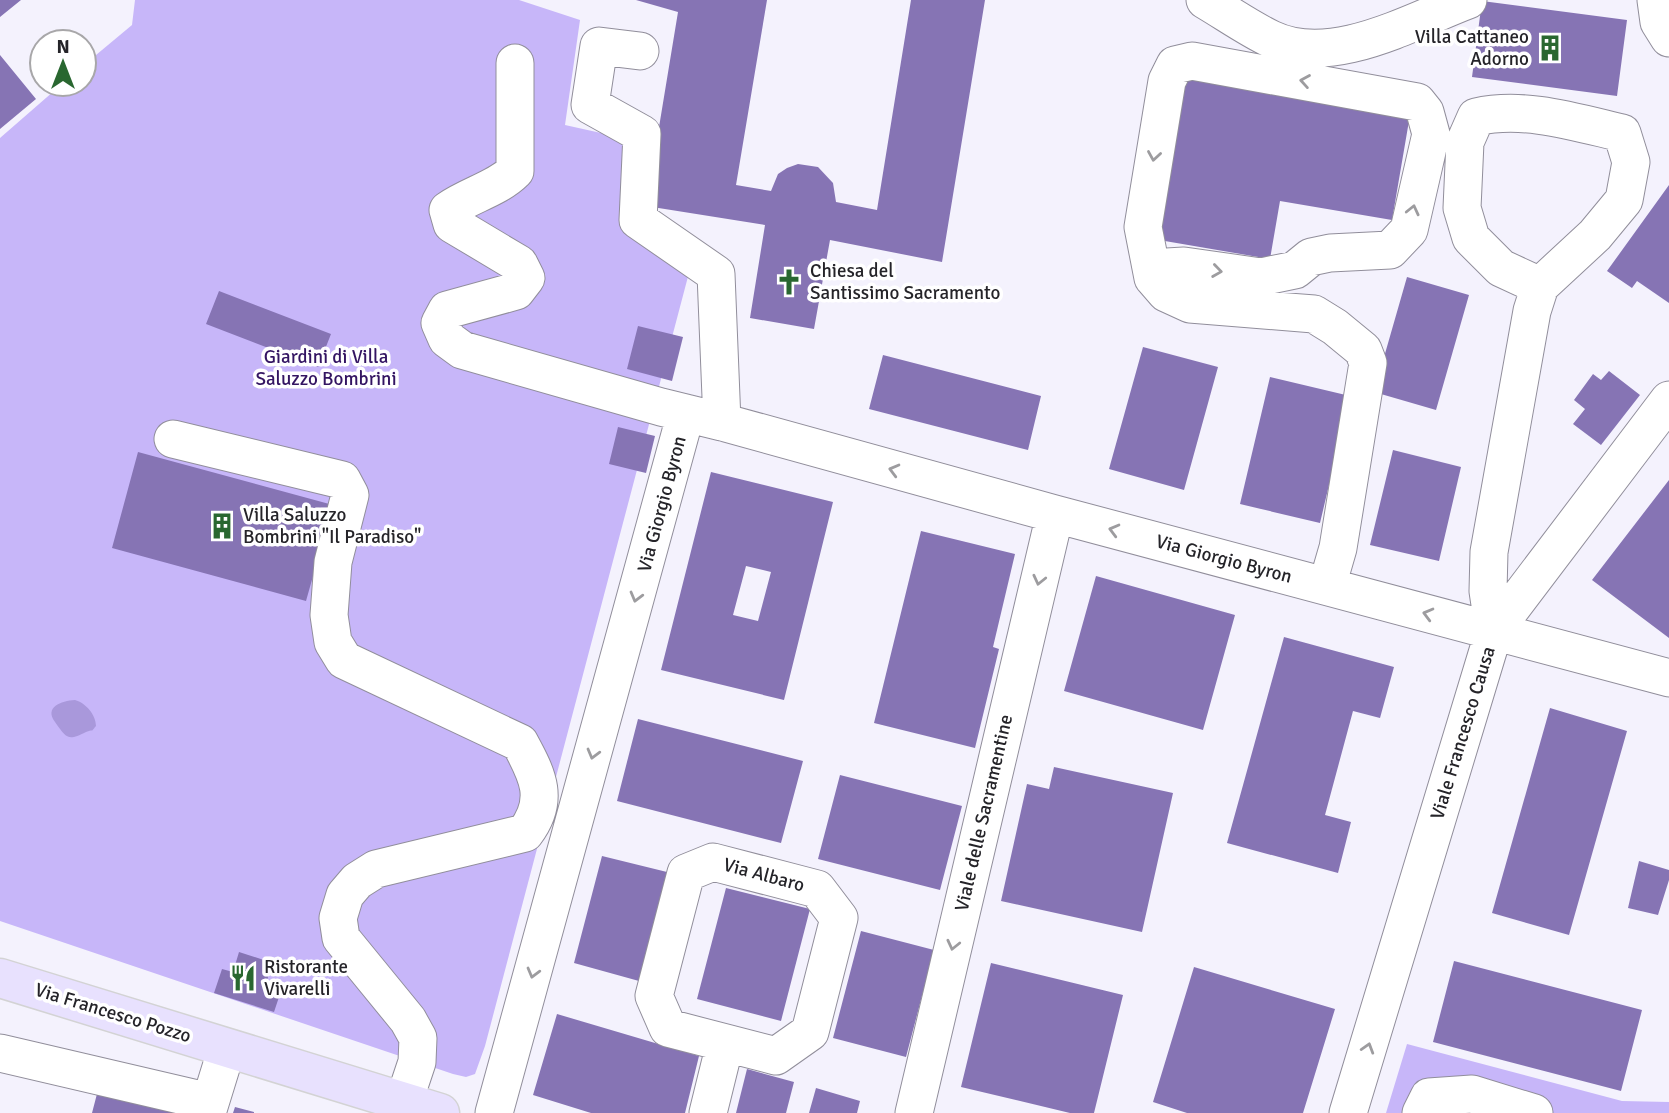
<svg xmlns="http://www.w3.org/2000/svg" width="1669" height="1113" viewBox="0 0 1669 1113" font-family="Signika,sans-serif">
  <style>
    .green { fill: #c7b6f9 }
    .water { fill: #a998db }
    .building { fill: #8674b4; fill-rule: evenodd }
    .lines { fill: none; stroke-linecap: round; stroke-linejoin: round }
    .minor-casing { stroke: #918e9b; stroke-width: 39 }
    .major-casing { stroke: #d3d3d4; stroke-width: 41 }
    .minor { stroke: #fff; stroke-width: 37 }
    .major { stroke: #e8e1fe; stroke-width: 38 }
    .oneway { stroke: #9d9c9f }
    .labels { text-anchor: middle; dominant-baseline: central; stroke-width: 7; stroke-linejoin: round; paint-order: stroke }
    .poi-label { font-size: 19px; fill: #252429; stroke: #fff; text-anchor: start }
    .park-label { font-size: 19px; fill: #331462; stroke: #fff }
    .street-label { font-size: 19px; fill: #252429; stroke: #fff }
  </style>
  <rect width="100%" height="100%" fill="#f4f2fd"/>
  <path class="green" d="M135,0H519L580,20L565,125L628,139L621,225L690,269L485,1046L475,1074L466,1077L453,1074L0,921V138L62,84H84V65L132,25Z
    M1407,1044L1622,1101L1669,1102V1113H1386Z"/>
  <path class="water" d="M75,700C86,703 96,715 96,726C89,734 96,728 86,732C68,741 67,739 55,722C44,707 61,701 75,700Z"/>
  <path class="building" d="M0,0H21L0,17Z
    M636,0H767L736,185L771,191L778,174L787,168L798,164L818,167L833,183L836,202L877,210L911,0H985L942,262L830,240L814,329L750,318L765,225L646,206L678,12Z
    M1482,1L1627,20L1617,96L1472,77Z
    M0,55L36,99L0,129Z
    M1186,78L1410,115L1392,220L1280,201L1270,259L1159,240Z
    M1669,185V303L1637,281L1632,288L1607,271Z
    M1407,277L1469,295L1436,410L1374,392Z
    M219,291L331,334L318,367L206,324Z
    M638,326L683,337L672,381L627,369Z
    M1143,347L1218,367L1184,490L1109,469Z
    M883,355L1041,396L1028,450L869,409Z
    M1609,371L1640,395L1601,445L1573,424L1585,409L1574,400L1593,374L1601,380Z
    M1270,377L1350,396L1320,523L1240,504Z
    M618,427L655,436L646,473L609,464Z
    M1393,450L1461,467L1439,561L1370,545Z
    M138,452L333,505L306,601L112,548Z
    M711,472L833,502L784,700L661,670ZM746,566L771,572L758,621L733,615Z
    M1669,480V638L1592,580Z
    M921,531L1015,554L993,647L999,649L975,748L874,723Z
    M1096,576L1235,615L1203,730L1064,691Z
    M1284,637L1394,667L1380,718L1353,711L1325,815L1351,822L1338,873L1227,843Z
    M1550,708L1627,731L1569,935L1492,913Z
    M638,719L803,761L781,843L617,801Z
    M1054,767L1173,793L1142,932L1001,901L1027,784L1049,789Z
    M840,775L962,806L940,890L818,859Z
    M602,856L667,872L639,981L574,963Z
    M1639,861L1669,870V880L1658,915L1628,908Z
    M726,888L810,909L781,1021L697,999Z
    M861,931L934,950L906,1057L833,1038Z
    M239,952L273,963L266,983L282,988L274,1012L214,993L222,969L233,972Z
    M1454,961L1642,1010L1621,1091L1433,1042Z
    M991,963L1123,995L1094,1113H1070L961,1087Z
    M1194,967L1335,1009L1303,1113H1187L1153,1102Z
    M557,1014L699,1056L685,1113H591L533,1095Z
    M747,1069L794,1082L786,1113H736Z
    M816,1088L860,1101L857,1113H809Z
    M98,1090L178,1113H92Z
    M235,1107L254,1112V1113H233Z"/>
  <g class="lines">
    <g class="minor-casing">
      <path id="minor" d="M1205,0C1227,13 1248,28 1271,39C1331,68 1410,22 1468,0
        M1656,0L1659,22L1669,38
        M640,51L599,46L590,105L642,134L638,220L716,274L722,422
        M515,63V171C497,189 469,195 448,210L452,224L519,264L526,278L516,291L447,310L440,323L447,339L462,350L661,407L722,422L1055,514L1669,678
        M1153,278L1167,267L1184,266L1261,277L1295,270L1311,257L1330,253L1390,250L1409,230L1431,134L1425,112L1417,102L1192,61L1175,65L1167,81L1143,227L1153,278L1166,293L1190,304L1314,314L1335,327L1363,350L1368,363L1338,548L1327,586
        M173,439L342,480L350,495L333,562L329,615L333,642L344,660L520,743C538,776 550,800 525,833L376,869L357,881L345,895L338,918L341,938L408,1020L418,1038L417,1062L404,1101
        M1494,631L1488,591L1489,552L1532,311L1540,286L1595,235L1624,200L1631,162L1622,133C1575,122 1524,106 1476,117L1465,142L1462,208L1471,238L1501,268L1540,286
        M713,862L817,889L839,918L810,1032L776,1056L668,1028L654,996L686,873Z
        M0,1053L210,1102
        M207,1113L227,1048
        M494,1113L686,413
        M708,1113L725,1044
        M914,1113L1055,514
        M1348,1113L1494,631L1669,400
        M1421,1113L1429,1097L1472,1094L1534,1113"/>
    </g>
    <g class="major-casing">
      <path id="major" d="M0,978L440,1113"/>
    </g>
    <use href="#minor" class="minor"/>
    <use href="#major" class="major"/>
  </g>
  <defs><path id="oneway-chevron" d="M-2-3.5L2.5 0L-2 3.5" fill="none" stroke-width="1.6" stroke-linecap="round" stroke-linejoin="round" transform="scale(1.75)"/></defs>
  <g class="oneway">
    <use href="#oneway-chevron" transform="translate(1305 81) rotate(-170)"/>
    <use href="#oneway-chevron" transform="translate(1154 156) rotate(99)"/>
    <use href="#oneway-chevron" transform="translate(1413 210) rotate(-77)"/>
    <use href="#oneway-chevron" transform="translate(1217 271) rotate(8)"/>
    <use href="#oneway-chevron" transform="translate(894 470) rotate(-165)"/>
    <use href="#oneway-chevron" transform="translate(1114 530) rotate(-165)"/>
    <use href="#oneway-chevron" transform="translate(1039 580) rotate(103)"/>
    <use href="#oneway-chevron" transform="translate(636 597) rotate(105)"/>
    <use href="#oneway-chevron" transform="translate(1428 614) rotate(-165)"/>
    <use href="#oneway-chevron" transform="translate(593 754) rotate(105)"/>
    <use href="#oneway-chevron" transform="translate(953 945) rotate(103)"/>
    <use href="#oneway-chevron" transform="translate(533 973) rotate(105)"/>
    <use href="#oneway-chevron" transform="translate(1368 1048) rotate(-73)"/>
  </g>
  <defs>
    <g id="building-bare" transform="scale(2.1)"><path d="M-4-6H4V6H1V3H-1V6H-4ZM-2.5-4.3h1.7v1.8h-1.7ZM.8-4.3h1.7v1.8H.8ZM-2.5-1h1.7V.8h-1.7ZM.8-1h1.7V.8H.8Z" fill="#296730" stroke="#fff" stroke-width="2.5" paint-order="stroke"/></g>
    <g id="church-bare" transform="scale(2.1)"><path d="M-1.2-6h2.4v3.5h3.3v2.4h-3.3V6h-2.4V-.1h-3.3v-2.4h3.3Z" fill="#296730" stroke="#fff" stroke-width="2.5" paint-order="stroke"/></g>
    <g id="restaurant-bare" transform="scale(2.1)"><path d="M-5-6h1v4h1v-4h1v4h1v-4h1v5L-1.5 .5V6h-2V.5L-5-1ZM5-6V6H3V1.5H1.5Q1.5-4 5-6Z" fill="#296730" stroke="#fff" stroke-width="2.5" paint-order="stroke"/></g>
  </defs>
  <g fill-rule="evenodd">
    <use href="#building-bare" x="1550" y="48"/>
    <use href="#church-bare" x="789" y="282"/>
    <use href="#building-bare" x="222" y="526"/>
    <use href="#restaurant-bare" x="243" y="978"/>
  </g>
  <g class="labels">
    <g class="poi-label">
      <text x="1529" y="37" text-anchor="end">Villa Cattaneo<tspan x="1529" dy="22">Adorno</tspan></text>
      <text x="810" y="271">Chiesa del<tspan x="810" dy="22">Santissimo Sacramento</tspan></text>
      <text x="243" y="515">Villa Saluzzo<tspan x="243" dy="22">Bombrini "Il Paradiso"</tspan></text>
      <text x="264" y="967">Ristorante<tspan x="264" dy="22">Vivarelli</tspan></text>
    </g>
    <g class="park-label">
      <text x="326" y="357">Giardini di Villa<tspan x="326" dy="22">Saluzzo Bombrini</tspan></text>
    </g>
    <g class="street-label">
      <text transform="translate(662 504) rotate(-75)">Via Giorgio Byron</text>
      <text transform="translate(1224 559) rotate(15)">Via Giorgio Byron</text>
      <text transform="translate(1463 733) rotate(-73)">Viale Francesco Causa</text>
      <text transform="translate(984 813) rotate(-77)">Viale delle Sacramentine</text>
      <text transform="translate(764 875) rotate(15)">Via Albaro</text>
      <text transform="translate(113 1013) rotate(17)">Via Francesco Pozzo</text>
    </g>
  </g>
  <g transform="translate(63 63)"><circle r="33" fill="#ffffff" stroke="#a8a7a9" stroke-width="2"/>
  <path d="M0-5L12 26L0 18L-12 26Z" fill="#296730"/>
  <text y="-10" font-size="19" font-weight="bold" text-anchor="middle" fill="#252429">N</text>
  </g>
</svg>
